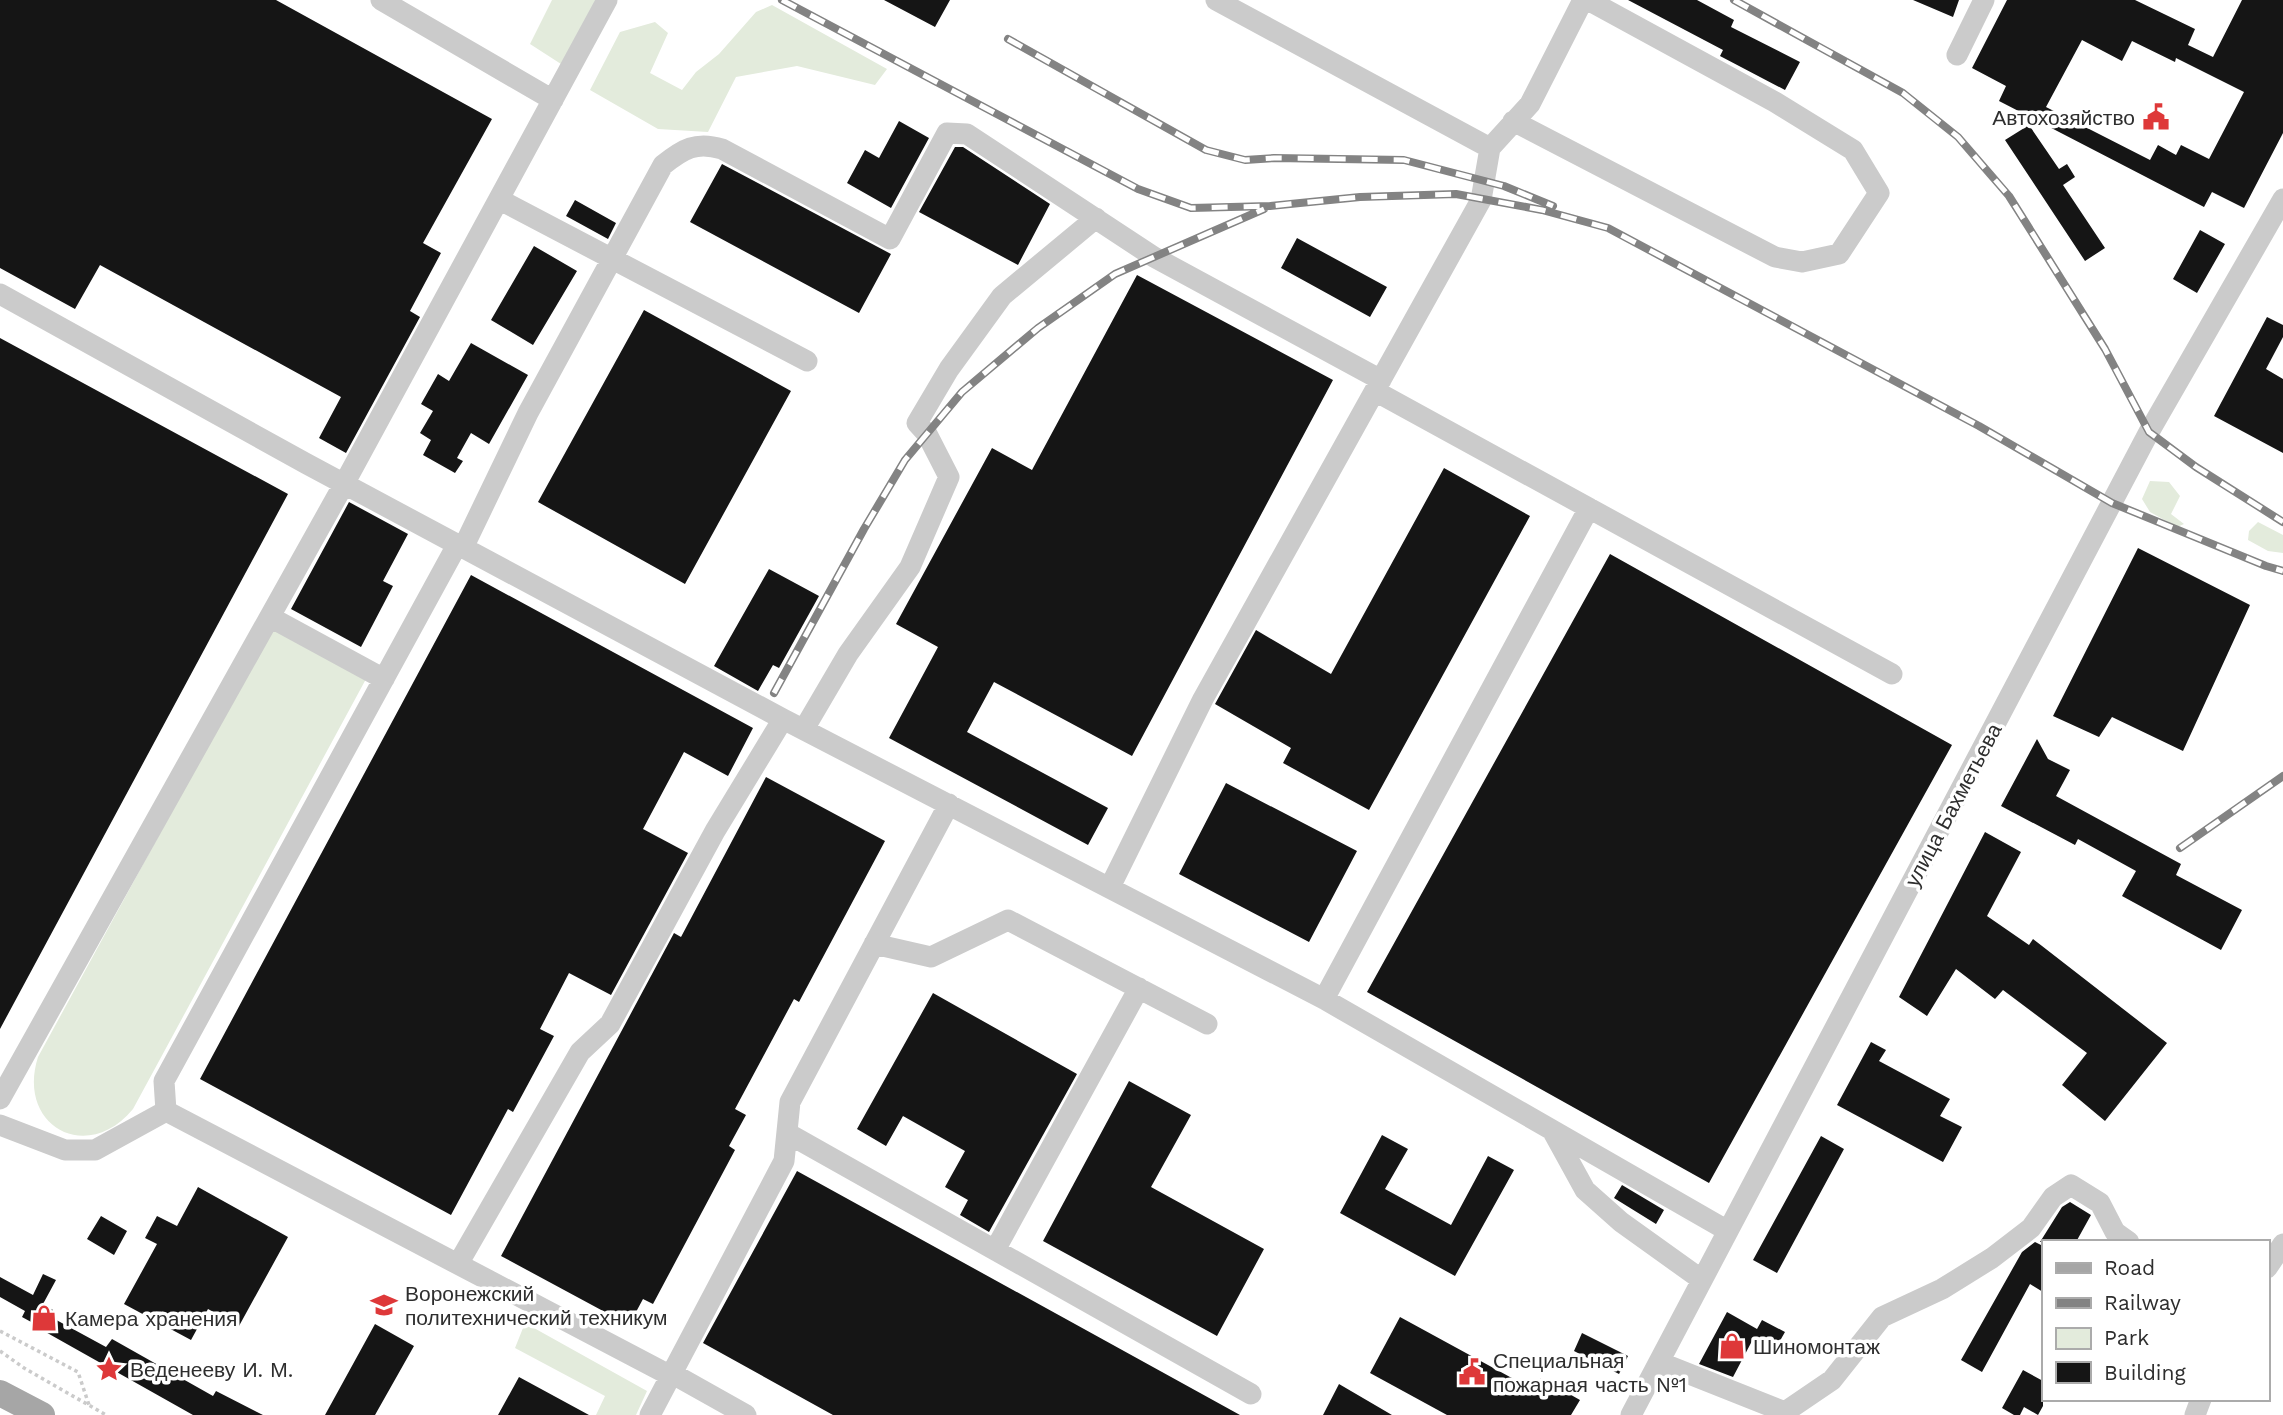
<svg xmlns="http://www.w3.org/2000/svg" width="2283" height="1415" viewBox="0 0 2283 1415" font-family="'Work Sans',sans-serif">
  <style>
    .green { fill: #e3ebdc }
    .building { fill: #151515; fill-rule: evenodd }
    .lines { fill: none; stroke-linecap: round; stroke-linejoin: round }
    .path { stroke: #cbcbcb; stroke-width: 3.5; stroke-dasharray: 3.5 3.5; stroke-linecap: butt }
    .minor { stroke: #cbcbcb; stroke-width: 21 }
    .major { stroke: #a6a6a6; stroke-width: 26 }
    .rail-casing { stroke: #838383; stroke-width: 8 }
    .rail { stroke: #fff; stroke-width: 5; stroke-dasharray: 16; stroke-linecap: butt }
    .labels { text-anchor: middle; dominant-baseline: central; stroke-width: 7; stroke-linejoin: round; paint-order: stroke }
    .poi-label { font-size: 21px; fill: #2e2e2e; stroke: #fff; text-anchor: start }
    .street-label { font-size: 21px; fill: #2e2e2e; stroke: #fff }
  </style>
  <rect width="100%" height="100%" fill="#fff"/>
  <path class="green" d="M552,0H596L561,64L530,44Z
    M772,5L887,69L875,85L797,66L736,77L708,132L658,129L590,90L620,32L655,22L668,33L650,73L682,90L696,72L719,54L756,12Z
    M2150,481L2169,482L2180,496L2171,514L2184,524L2177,527L2150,512L2142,499Z
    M2258,522L2283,535V553L2268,551L2248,540L2249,531Z
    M272,628L366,679L133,1109C87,1165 16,1126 38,1057Z
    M525,1323L647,1391L636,1415H596L605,1396L515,1348Z"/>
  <path class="building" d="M0,0H276L492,119L423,243L441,253L410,311L420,317L346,453L319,438L341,397L100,265L75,309L0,268Z
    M884,0H950L935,27Z
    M1628,0H1697L1734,20L1731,27L1800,62L1785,90L1720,56L1723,50Z
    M1913,0H1959L1953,17Z
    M2007,0H2135L2195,29L2188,45L2213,57L2242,0H2283V133L2244,208L2212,192L2204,207L1999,101L2006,86L1972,68ZM2082,40L2122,61L2132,41L2175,62L2176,58L2244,92L2209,159L2181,145L2176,155L2158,145L2150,160L2046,107Z
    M899,121L929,138L891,208L847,183L865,150L879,158Z
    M2029,125L2059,169L2067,164L2075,177L2063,185L2105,248L2085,261L2005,140Z
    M955,147H963L1050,204L1018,265L919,212Z
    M722,164L891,254L859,313L690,222Z
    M575,200L616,223L608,239L566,216Z
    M2200,230L2225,244L2197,293L2173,279Z
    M1297,238L1387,287L1370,317L1281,268Z
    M534,246L577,271L533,345L491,320Z
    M1137,275L1333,380L1132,756L994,682L967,732L1108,808L1088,845L889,738L938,647L896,624L992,448L1032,470Z
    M644,310L791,391L685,584L538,502Z
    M2267,317L2283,325V337L2266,369L2283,379V453L2214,416Z
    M0,338L288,494L0,1029Z
    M471,343L528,375L489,444L471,433L457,458L463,461L455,473L423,455L431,440L420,433L433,411L421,404L438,374L449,381Z
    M1444,468L1530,516L1369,810L1283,763L1291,748L1215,704L1256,630L1331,674Z
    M349,502L408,534L383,581L393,586L361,647L291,609Z
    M2138,548L2250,605L2183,751L2112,717L2099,737L2053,716Z
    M1610,554L1952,745L1709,1183L1367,992Z
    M769,569L819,596L779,668L773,665L758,691L714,666Z
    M471,575L753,728L728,776L684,752L643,829L688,853L611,995L569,973L540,1029L554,1036L513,1112L508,1109L451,1215L200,1079Z
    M2037,739L2048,759L2070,770L2056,796L2181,864L2176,875L2242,910L2221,950L2122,896L2136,871L2078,839L2075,845L2001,806Z
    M766,777L885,841L799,1002L794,999L735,1109L746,1115L729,1146L735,1150L653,1304L643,1299L629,1325L501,1256L674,933L681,937Z
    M1226,783L1357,851L1309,942L1179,874Z
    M1985,832L2021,852L1987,916L2029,945L2033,939L2167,1043L2105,1121L2062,1085L2087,1053L2003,990L1995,999L1956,969L1927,1016L1899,997Z
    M933,993L1077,1074L989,1232L960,1215L968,1200L945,1187L965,1151L903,1116L886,1146L857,1129Z
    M1871,1042L1886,1050L1879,1061L1950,1099L1940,1116L1962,1127L1943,1162L1837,1105Z
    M1129,1081L1191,1115L1151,1187L1264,1249L1217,1336L1043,1241Z
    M1382,1135L1408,1149L1385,1189L1451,1225L1488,1156L1514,1170L1455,1276L1340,1213Z
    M1821,1136L1844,1149L1777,1273L1753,1260Z
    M797,1171L1240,1415H833L703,1343Z
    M1622,1185L1664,1210L1656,1224L1614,1198Z
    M198,1187L288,1237L239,1326L208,1309L191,1340L124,1304L157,1244L145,1238L157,1216L177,1226Z
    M2070,1202L2091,1215L2076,1242H2040L2062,1207Z
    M101,1216L127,1231L114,1255L87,1239Z
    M2035,1242L2043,1246V1292L2030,1284L1982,1372L1961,1360L2022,1252Z
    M43,1274L56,1280L43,1304L53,1310L49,1316L106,1347L112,1339L213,1396L216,1391L263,1415H193L42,1330L36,1318L33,1323L22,1317L25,1311L0,1297V1277L33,1295Z
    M1727,1312L1757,1329L1762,1320L1785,1332L1773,1353L1752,1341L1733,1377L1699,1364Z
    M1400,1317L1534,1390L1541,1378L1580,1400L1571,1415H1447L1370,1373Z
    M375,1324L414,1346L375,1415H325Z
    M1582,1333L1628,1356L1619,1374L1574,1351Z
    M2023,1370L2043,1381V1406L2038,1415L2024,1407L2020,1415H2014L2002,1408Z
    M519,1377L589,1415H498Z
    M1339,1384L1392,1415H1323Z"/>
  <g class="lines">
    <path class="path" d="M0,1331L78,1372L89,1405
      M0,1351L24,1368L106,1415"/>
    <path class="minor" d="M381,0L553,100
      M1216,0L1490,148
      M1957,55L1984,0
      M1513,121L1775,257L1802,262L1839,254L1879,193L1853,150L1775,102L1588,0
      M500,200L807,361
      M0,294L307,464L783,719L1324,999L1728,1231
      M1375,391L1892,674
      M457,545L164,1081L166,1111L671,1376
      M463,548L528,413L663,165C683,149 696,141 722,149L890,239L947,133L967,134L1154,257L1381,380
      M270,617L384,679
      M804,729L848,654L910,567L949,477L927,434L917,423L949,369L1002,296L1096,218
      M1110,887L1203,699L1481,200L1490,148L1530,104L1583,0
      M874,944L931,957L1008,920L1207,1024
      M1324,999L1589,508
      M0,1099L344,484L607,0
      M0,1125L65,1150H95L166,1111
      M1552,1130L1585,1190L1621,1222L1702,1280
      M787,1133L1251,1394
      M995,1250L1139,988
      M458,1264L580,1052L610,1024L715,831L783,719
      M2267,1268L2283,1244
      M1659,1362L1785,1412L1832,1380L1882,1317L1942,1289L1992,1258L2031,1228L2053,1197L2071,1185L2100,1203L2115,1232L2129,1242
      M673,1374L746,1415
      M650,1415L784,1161L790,1102L949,804
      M1631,1415L2149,432L2283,199
      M2195,1415L2201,1399"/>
    <path class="major" d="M0,1393L42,1415"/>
    <g class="rail-casing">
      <path id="rail" d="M782,0L1138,189L1191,208L1270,206L1360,197L1456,194L1542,210L1608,228L1979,426L2112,503L2266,566L2283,571
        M1734,0L1903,93L1958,137L2009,196L2105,349L2149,432L2196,467L2283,522
        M1008,39L1206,150L1245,160L1274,158L1404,160L1504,186L1553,206
        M774,693L864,529L905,460L962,392L1038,328L1115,274L1264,209
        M2180,848L2283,776"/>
    </g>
    <use href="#rail" class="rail"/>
  </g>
  <defs>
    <g id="civic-bare" transform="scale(2.1)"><path d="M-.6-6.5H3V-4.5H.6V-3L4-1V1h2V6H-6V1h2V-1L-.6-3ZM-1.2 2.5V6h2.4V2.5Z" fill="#de3839" stroke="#fff" stroke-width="2.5" paint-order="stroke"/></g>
    <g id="university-bare" transform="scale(2.1)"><path d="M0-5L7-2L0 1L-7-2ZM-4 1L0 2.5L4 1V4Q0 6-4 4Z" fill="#de3839" stroke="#fff" stroke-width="2.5" paint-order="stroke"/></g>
    <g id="shop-bare" transform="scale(2.1)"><path d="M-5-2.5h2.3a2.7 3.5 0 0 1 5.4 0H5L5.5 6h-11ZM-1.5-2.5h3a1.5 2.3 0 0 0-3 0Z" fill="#de3839" stroke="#fff" stroke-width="2.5" paint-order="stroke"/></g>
    <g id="sight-bare" transform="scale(2.1)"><path d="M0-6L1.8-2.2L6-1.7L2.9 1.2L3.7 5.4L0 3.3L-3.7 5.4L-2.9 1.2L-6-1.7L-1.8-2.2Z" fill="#de3839" stroke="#fff" stroke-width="2.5" paint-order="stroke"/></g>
  </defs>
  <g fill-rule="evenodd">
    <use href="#civic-bare" x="2156" y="117"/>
    <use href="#university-bare" x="384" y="1305"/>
    <use href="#shop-bare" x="44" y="1318"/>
    <use href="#shop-bare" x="1732" y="1346"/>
    <use href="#sight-bare" x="109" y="1369"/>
    <use href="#civic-bare" x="1472" y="1372"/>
  </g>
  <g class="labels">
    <g class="poi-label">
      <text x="2135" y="117" text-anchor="end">Автохозяйство</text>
      <text x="405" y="1293">Воронежский<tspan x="405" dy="24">политехнический техникум</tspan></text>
      <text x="65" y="1318">Камера хранения</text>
      <text x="1753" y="1346">Шиномонтаж</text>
      <text x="1493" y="1360">Специальная<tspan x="1493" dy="24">пожарная часть №1</tspan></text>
      <text x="130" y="1369">Веденееву И. М.</text>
    </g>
    <g class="street-label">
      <text transform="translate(1953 805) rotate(-62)">улица Бахметьева</text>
    </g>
  </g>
  <rect x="2042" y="1240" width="228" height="161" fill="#ffffff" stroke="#ababab" stroke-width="2"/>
  <rect x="2056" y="1263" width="35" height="10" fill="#a6a6a6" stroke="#ababab" stroke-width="2"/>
  <text x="2104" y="1275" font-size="21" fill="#2e2e2e">Road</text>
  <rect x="2056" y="1298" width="35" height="10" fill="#838383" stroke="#ababab" stroke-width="2"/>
  <text x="2104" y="1310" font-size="21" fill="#2e2e2e">Railway</text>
  <rect x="2056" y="1328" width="35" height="21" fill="#e3ebdc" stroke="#ababab" stroke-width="2"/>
  <text x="2104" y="1345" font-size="21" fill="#2e2e2e">Park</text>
  <rect x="2056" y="1362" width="35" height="21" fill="#151515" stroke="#ababab" stroke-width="2"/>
  <text x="2104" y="1380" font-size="21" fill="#2e2e2e">Building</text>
</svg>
